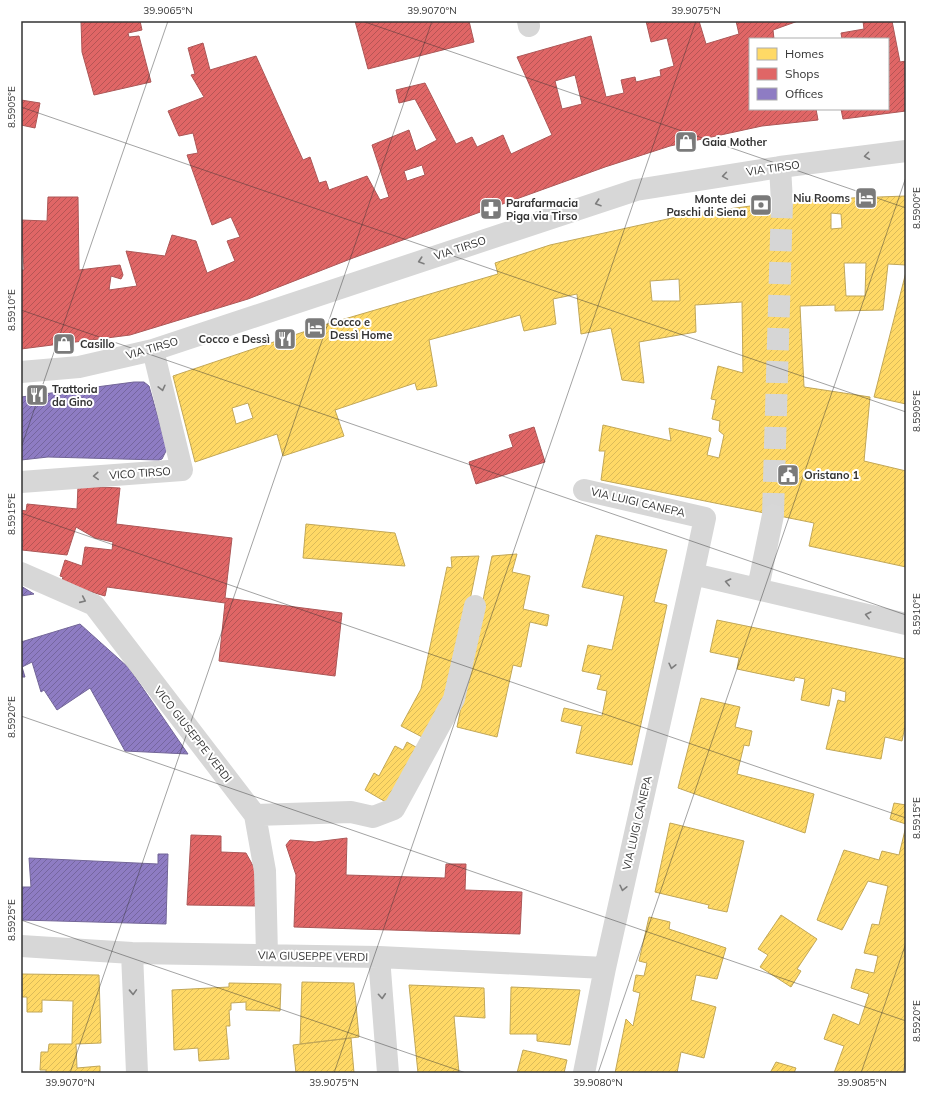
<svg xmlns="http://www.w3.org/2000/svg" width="927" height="1094" viewBox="0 0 927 1094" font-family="Mulish,sans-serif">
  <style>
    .homes { fill: url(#homes-hatch); stroke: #c2a757; fill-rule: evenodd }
    .shops { fill: url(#shops-hatch); stroke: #ac5757; fill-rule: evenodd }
    .offices { fill: url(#offices-hatch); stroke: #736698 }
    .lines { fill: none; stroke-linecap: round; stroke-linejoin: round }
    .minor-tunnel { stroke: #d6d6d6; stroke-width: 22; stroke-dasharray: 22 11; stroke-linecap: butt }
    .minor { stroke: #d7d7d7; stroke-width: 22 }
    .oneway { stroke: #7d7d7d }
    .ticks { fill: none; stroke: #333; stroke-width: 1; stroke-opacity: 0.45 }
    .labels { text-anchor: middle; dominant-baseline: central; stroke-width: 4; stroke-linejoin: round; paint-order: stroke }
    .poi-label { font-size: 11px; font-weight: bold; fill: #333; stroke: #fff; text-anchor: start }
    .street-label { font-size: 11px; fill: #333; stroke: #fff }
    .neatline { fill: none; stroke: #333; stroke-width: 1.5 }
    .ticks-label { font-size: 10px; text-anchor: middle; fill: #333 }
  </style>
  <defs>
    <pattern id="homes-hatch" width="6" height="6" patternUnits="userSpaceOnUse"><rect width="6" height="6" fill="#ffd966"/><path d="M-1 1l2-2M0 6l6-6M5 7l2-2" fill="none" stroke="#dbbb59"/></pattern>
    <pattern id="shops-hatch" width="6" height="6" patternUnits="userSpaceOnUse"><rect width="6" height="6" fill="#e06666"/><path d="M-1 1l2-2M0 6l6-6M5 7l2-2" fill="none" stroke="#b65555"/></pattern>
    <pattern id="offices-hatch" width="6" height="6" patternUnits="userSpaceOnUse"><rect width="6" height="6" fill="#8e7cc3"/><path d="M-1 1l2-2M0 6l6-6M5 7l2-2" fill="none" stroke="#75669f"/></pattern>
  </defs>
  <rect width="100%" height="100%" fill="#fff"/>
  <path class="homes" d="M906,196V265L888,264L883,310L835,311V305L800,306L804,387L870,397L864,461L906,471V567L809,546L814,523L601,480L605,451H599L603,425L671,441L669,428L711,438L707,455L719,458L724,435L719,431L720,421L712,419L716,400L711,399L718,366L743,373L742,302L695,305L696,332L639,342L644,383L622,380L611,328L581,334L577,294L553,299L556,324L524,331L520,315L429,340L437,386L417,390L415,383L335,410L344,436L283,456L277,434L195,462L173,376L324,325L498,274L495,263L550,245L690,214L796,200ZM831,213L841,214L842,228L831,229ZM844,263H866L865,296H846ZM679,279L680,301H652L650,281ZM248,403L253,418L236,424L232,408Z
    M906,272V404L874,397Z
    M306,524L395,533L405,566L303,558Z
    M596,535L667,550L654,602L667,605L632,765L576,753L582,726L561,721L564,708L602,716L607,691L597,689L601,675L582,671L588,645L612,650L624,596L582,587Z
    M517,554L512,572L530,576L523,609L549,615L547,626L530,622L521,667L513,665L497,737L457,727L492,556Z
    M479,556L450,698L426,739L401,726L421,689L447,567L452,568L451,557Z
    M717,620L906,659V721L902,741L885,737L881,759L826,749L838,700L845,702L846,692L832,688L829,706L801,700L805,679L795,677L794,681L737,669L739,658L710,652Z
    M701,698L740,707L735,727L752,731L749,746L744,745L737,774L814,794L805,833L678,788Z
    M407,742L421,750L391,805L365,790L374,773L379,776L395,746L403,750Z
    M894,803L906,805V824L890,819Z
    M670,823L744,841L727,912L708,908L709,905L655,892Z
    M906,826V1060L903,1073H834L844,1046L824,1039L833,1014L859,1025L869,994L851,988L856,969L874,973L878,956L864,953L872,924L879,925L888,886L868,881L842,930L817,920L844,850L879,860L882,851L899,855Z
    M781,915L817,939L797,969L801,971L791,987L760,967L768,955L758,949Z
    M649,917L670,922L669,929L726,948L717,979L696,975L691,1000L716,1007L704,1058L681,1052L677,1073H615L626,1019L633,1026L640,993L633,991L636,975L644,976L647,963L639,961Z
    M21,974L99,975L101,1043L76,1044L77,1068L100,1066V1073H46V1070H40L41,1052H48L49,1044H72L73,1001L42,1000V1012H27V997H21Z
    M302,982L354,983L359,1037L300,1044Z
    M229,983L281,984L280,1011L246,1010V1002L231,1003V1010H229L230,1026H226L229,1059L199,1061L198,1048L174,1050L172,990L229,987Z
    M409,985L484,988L485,1018L454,1016L459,1073H418Z
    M511,987L580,990L570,1045L537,1041V1034H510Z
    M351,1038L354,1073H296L293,1045Z
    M523,1050L567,1060L564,1073H517Z
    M776,1062L796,1068L794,1073H770Z"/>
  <path class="shops" d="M81,21H140L142,30L128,33L129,37L139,36L151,82L94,95L82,52Z
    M355,21H469L474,42L368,69Z
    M646,21H699L706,44L739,34L736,21H798L773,30L774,39H750V109H816L818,120L762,126L670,146L605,167L353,258L248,299L130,335L21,349V270H24L21,220L47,221L48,197H78L79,270L120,265L123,275L121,279L111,276L109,290L137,286L126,251L165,256L172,235L196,241L207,273L235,261L227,241L240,237L231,217L212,225L187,155L198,153L193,133L179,136L168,111L204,97L191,75L195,74L188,48L203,43L210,70L256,56L303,160L310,157L319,183L326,181L329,190L367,176L380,200L389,197L372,145L409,130L416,151L437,140L415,99L399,103L396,90L425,83L456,144L472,137L477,147L503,135L511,154L552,135L517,57L591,36L606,97L624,93L621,80L635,77L636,82L661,76L660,70L674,66L667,38L651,42ZM575,75L582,104L562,109L555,81ZM422,165L425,175L407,181L404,171Z
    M863,21H892L900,62L906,61V111L843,119L841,109H888V39H842L841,33L864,29Z
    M21,100L40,103L35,128L21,125Z
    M534,427L545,462L476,484L469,462L513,447L509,435Z
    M78,486L120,488L116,524L232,538L225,598L342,613L335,676L219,661L225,603L107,587L105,596L61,583L63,577L60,576L65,560L82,566L85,547L112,550L113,542L95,538L76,527L67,555L22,550L23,541H21V510L26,511L27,504L77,509Z
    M191,835L221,836V852L246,853L257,873V906L187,905Z
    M347,838L346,875L445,878L446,864H466L465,890L522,892L520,934L294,927L296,875L286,845L290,840L315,842Z"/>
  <path class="offices" d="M134,382H144L149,386L167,449L162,459L159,460L48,457L21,460V397Z
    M21,586L34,594L21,596Z
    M80,624L129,668L188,754L125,751L90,688L57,710L44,690L41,692L32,662L22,667L25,677H21V642Z
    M158,854H168L166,924L21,920V887H31L29,858L158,864Z"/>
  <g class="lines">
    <path class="minor-tunnel" d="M773,515L782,202"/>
    <path class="minor" d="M528,21L529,26
      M780,167L782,202
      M21,372L79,367L153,350L636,190L780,167L906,151
      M21,482L182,470L153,350
      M584,490L705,518L693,574
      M21,573L94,605L255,815L265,871L267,955
      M758,588L773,515
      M255,815L351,812L373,817L394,809L454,699L475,606
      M21,946L132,953L379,957L605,968
      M132,953L137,1073
      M379,957L388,1073
      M584,1073L605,968L693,574L906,624"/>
  </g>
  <defs><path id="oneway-chevron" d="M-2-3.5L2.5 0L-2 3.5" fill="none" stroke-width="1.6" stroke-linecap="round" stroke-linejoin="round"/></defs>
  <g class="oneway">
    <use href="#oneway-chevron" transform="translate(867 156) rotate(173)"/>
    <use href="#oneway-chevron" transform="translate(725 176) rotate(171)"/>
    <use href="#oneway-chevron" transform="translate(598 203) rotate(162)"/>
    <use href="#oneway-chevron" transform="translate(421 261) rotate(162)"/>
    <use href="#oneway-chevron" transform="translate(162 388) rotate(76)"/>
    <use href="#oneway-chevron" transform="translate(96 476) rotate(176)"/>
    <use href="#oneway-chevron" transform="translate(728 582) rotate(-168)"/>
    <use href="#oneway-chevron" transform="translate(83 600) rotate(24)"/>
    <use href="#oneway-chevron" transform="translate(868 615) rotate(-166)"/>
    <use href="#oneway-chevron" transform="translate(672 666) rotate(103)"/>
    <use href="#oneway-chevron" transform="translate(623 888) rotate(103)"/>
    <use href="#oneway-chevron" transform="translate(133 992) rotate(88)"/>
    <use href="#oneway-chevron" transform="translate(382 996) rotate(86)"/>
  </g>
  <path class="ticks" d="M362,21L906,208M21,107L906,412M21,310L906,615M21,448L168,21M21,513L906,818M21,716L906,1021M21,920L466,1073M70,1073L432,21M334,1073L696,21M598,1073L906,177M861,1073L906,943"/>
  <defs>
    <g id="shop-square" transform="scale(1.15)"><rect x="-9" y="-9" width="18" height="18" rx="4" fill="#7a7a7a" stroke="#fff"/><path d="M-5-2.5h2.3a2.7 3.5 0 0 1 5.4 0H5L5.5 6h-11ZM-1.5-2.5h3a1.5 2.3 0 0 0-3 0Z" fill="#fff"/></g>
    <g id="hotel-square" transform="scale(1.15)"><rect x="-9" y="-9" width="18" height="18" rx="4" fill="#7a7a7a" stroke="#fff"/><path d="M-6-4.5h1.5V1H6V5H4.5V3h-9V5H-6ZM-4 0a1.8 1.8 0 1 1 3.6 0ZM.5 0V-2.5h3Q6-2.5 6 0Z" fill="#fff"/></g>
    <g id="bank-square" transform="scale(1.15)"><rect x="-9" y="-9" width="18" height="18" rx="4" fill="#7a7a7a" stroke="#fff"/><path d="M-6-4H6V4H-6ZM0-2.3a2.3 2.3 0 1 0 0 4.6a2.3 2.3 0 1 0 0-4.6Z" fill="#fff"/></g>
    <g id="pharmacy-square" transform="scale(1.15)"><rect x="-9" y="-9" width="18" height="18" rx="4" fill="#7a7a7a" stroke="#fff"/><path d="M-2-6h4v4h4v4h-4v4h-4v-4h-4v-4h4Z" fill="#fff"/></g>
    <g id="restaurant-square" transform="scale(1.15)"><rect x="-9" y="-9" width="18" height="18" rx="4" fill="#7a7a7a" stroke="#fff"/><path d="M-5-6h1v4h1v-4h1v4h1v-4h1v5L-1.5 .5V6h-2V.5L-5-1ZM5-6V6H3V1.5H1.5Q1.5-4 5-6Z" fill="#fff"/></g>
    <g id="civic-square" transform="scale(1.15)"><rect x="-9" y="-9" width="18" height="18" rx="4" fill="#7a7a7a" stroke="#fff"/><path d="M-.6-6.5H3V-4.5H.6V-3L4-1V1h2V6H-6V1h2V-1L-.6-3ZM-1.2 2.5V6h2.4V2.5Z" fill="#fff"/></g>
  </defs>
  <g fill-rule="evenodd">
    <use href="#shop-square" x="686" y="142"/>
    <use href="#hotel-square" x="866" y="198"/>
    <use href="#bank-square" x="761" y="205"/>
    <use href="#pharmacy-square" x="491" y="209"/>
    <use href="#hotel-square" x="315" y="328"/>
    <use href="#restaurant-square" x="285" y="339"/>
    <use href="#shop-square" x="64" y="344"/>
    <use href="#restaurant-square" x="37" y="395"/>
    <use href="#civic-square" x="788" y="475"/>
  </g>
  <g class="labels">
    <g class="poi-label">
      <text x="702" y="142">Gaia Mother</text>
      <text x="850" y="198" text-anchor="end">Niu Rooms</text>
      <text x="746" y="199" text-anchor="end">Monte dei<tspan x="746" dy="13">Paschi di Siena</tspan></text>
      <text x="506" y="203">Parafarmacia<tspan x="506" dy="13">Piga via Tirso</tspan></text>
      <text x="330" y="322">Cocco e<tspan x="330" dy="13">Dessì Home</tspan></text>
      <text x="270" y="339" text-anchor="end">Cocco e Dessì</text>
      <text x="80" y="344">Casillo</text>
      <text x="52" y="389">Trattoria<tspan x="52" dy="13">da Gino</tspan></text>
      <text x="804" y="475">Oristano 1</text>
    </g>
    <g class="street-label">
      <text transform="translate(773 168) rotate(-8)">VIA TIRSO</text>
      <text transform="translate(460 248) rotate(-18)">VIA TIRSO</text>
      <text transform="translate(152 348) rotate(-16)">VIA TIRSO</text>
      <text transform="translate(140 473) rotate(-4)">VICO TIRSO</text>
      <text transform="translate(638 502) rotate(13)">VIA LUIGI CANEPA</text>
      <text transform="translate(193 734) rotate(52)">VICO GIUSEPPE VERDI</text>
      <text transform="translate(637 823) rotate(-77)">VIA LUIGI CANEPA</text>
      <text transform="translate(313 956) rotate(1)">VIA GIUSEPPE VERDI</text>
    </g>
  </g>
  <rect width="927" height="1094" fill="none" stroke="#ffffff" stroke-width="44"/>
  <rect x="749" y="38" width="140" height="72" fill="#ffffff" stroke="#adadad"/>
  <rect x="757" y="48" width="20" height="12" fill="#ffd966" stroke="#adadad"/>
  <text x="785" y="58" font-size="12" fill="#333333">Homes</text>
  <rect x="757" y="68" width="20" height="12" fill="#e06666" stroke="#adadad"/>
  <text x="785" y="78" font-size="12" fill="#333333">Shops</text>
  <rect x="757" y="88" width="20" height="12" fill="#8e7cc3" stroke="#adadad"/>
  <text x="785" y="98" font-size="12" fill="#333333">Offices</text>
  <rect x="22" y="22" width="883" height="1050" class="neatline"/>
  <g class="ticks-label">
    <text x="168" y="14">39.9065°N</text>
    <text x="432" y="14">39.9070°N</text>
    <text x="696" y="14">39.9075°N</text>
    <text transform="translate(11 107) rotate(-90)" y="4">8.5905°E</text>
    <text transform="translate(916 208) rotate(-90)" y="4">8.5900°E</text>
    <text transform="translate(11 310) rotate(-90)" y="4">8.5910°E</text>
    <text transform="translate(916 411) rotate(-90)" y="4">8.5905°E</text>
    <text transform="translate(11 514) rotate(-90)" y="4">8.5915°E</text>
    <text transform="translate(916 614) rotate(-90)" y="4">8.5910°E</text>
    <text transform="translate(11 717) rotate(-90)" y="4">8.5920°E</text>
    <text transform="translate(916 818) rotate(-90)" y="4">8.5915°E</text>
    <text transform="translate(11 920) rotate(-90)" y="4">8.5925°E</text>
    <text transform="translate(916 1021) rotate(-90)" y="4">8.5920°E</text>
    <text x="70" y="1086">39.9070°N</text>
    <text x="334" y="1086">39.9075°N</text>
    <text x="598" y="1086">39.9080°N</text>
    <text x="862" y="1086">39.9085°N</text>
  </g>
</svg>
